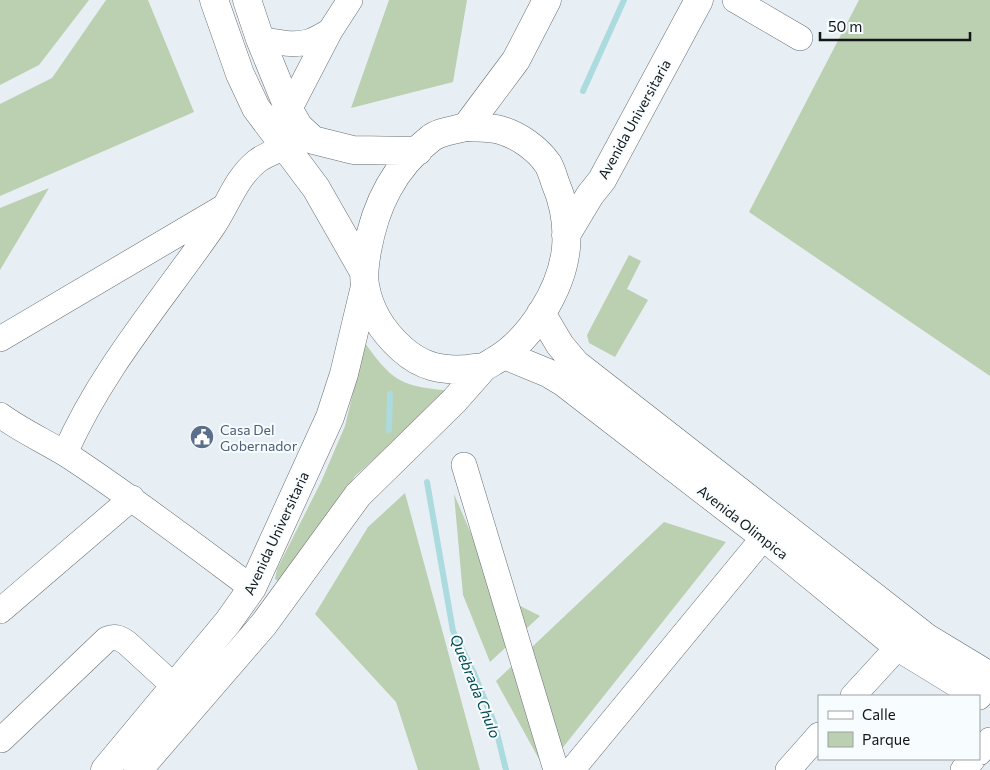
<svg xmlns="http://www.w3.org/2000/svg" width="990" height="770" viewBox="0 0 990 770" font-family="Commissioner,sans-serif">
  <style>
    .green { fill: #bbcfb1 }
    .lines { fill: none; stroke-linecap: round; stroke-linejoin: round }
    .stream { stroke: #acdbdf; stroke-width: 6 }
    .minor-casing { stroke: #686e73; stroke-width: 26 }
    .major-casing { stroke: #686e73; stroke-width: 29 }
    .minor { stroke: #fff; stroke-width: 25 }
    .major { stroke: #fff; stroke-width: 28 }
    .labels { text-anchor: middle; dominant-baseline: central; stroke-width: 4; stroke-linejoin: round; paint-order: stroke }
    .street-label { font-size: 14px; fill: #131517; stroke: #f7fcff }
    .service-label { font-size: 14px; fill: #4e5e75; stroke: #f7fcff; text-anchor: start }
    .water-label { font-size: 15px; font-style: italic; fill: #024b50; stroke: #f7fcff }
  </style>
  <rect width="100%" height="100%" fill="#e7eff4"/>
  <path class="green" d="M0,0H89L39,65L0,85Z
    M106,0H148L194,112L0,196V104L52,78Z
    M389,0H467L453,82L351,108Z
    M859,0H990V376L749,212Z
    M49,188L0,270V208Z
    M629,255L641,261L627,289L648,300L615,357L589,343L587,335Z
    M365,343C394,384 403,386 452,391L355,476L293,577L282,584L275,579L277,569L321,482L345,426Z
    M405,493L480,770H418L396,702L315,614L368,527Z
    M454,494L497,594L540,616L490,662L463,595Z
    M664,522L726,542L545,770L496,681Z"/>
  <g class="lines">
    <path class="stream" d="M583,91L624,0
      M389,430L390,394
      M427,482L453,631L473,671L495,725L506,770"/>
    <g class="minor-casing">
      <path id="minor" d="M735,0L800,38
        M260,39C276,42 292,46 308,42C316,40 323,35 330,31
        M289,110L330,31L350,0
        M0,339L222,208
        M0,415C23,432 49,443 72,458C134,499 193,544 252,588
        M65,453C102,369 160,303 212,228C227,207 235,179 256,162C264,155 277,151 286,147
        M464,465L556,770
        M0,611L132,498
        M853,696L898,647
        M1,740L107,639C116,636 120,638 127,643L174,686
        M979,753L990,740
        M572,770L764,537
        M788,770L819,735
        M963,770L973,759"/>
    </g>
    <g class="major-casing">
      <path id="major" d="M214,0L240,74L256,108L316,188L364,272
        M247,0L260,39L289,110L299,127L313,140L353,150L418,151
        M466,127C476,128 489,127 500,130C518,135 537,148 548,164C551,169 553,176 555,182C564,203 568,225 566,248C562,289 531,339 496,360C492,362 487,366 483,367C478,368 473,368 468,369C442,371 422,367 402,349C383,332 369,310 365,285C363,273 365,263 367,251C375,206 393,168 430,139C438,132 455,130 466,127Z
        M466,127L516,60L547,0
        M566,235L590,195L602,180L699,0
        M541,313L560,345L576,364L927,638L990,676
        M504,355L548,373L563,382L764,537L898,647L978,696
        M105,770L228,622L252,588L330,417L344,374L365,286
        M138,770L264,624L358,495L454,401L484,367"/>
    </g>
    <use href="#minor" class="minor"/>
    <use href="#major" class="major"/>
  </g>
  <defs>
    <g id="civic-disc" transform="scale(1.25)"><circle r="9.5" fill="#5c6f8a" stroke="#f7fcff"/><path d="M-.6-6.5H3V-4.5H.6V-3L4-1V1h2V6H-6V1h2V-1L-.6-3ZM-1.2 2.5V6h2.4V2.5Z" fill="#fff"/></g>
  </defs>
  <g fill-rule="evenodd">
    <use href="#civic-disc" x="202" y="437"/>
  </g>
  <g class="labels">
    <g class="street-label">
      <text transform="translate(634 119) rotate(-61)">Avenida Universitaria</text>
      <text transform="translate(743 522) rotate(38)">Avenida Olimpica</text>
      <text transform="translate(276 533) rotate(-65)">Avenida Universitaria</text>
    </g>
    <g class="service-label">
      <text x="220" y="429">Casa Del<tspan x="220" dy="16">Gobernador</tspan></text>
    </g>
    <g class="water-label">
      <text transform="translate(476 686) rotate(68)">Quebrada Chulo</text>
    </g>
  </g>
  <rect x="818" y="695" width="162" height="65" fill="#f7fcff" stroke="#9ca0a2"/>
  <rect x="828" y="711" width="25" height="8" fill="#ffffff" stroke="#9ca0a2"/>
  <text x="862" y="720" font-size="15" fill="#131517">Calle</text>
  <rect x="828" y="732" width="25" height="15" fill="#bbcfb1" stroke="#9ca0a2"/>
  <text x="862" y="745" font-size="15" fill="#131517">Parque</text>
  <path d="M820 32v8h150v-8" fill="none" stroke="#131517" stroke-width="2.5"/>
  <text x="828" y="32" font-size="15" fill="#131517" stroke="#f7fcff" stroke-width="4" paint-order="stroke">50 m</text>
</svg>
